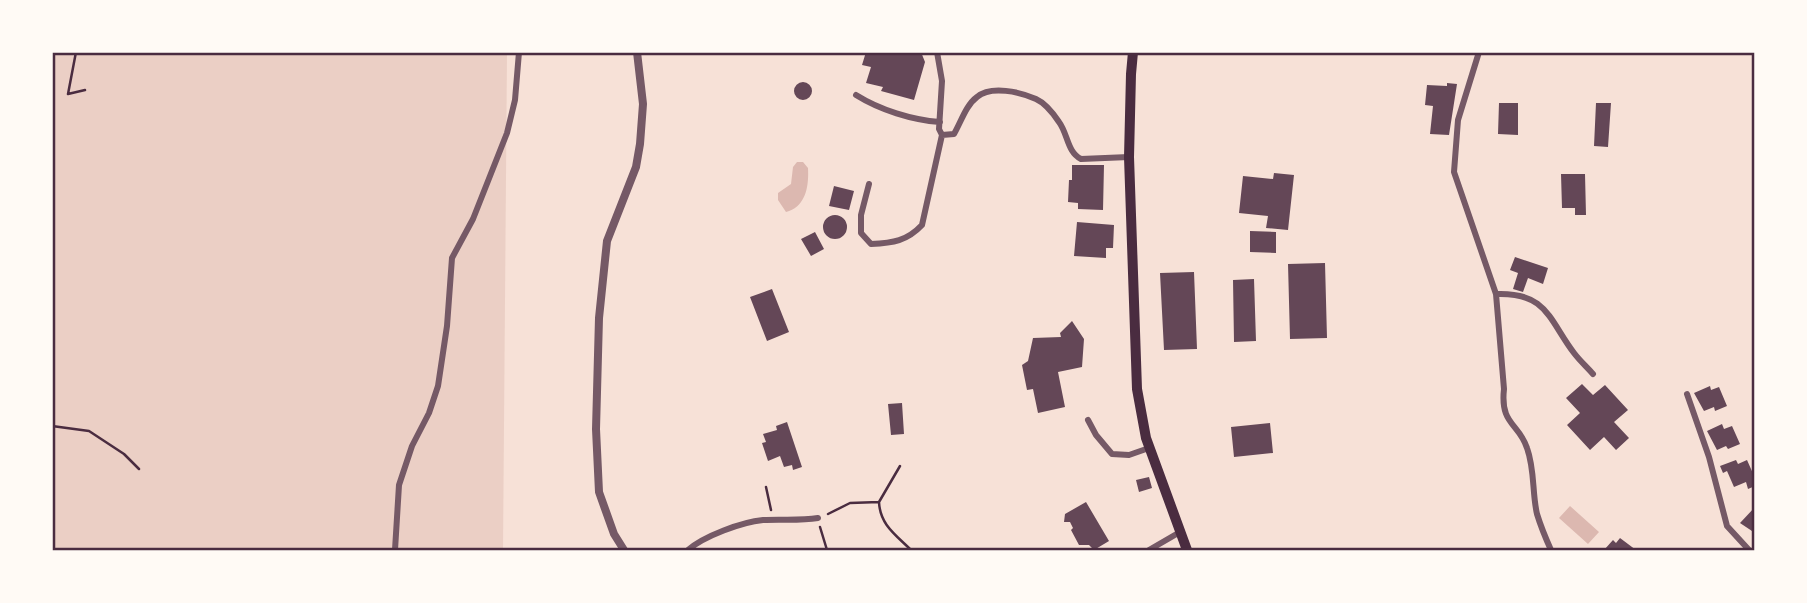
<svg xmlns="http://www.w3.org/2000/svg" width="1807" height="603" viewBox="0 0 1807 603" font-family="'Asap Condensed',sans-serif">
  <style>
    .green { fill: #ebcfc5 }
    .water { fill: #dcb8b0 }
    .building { fill: #644757 }
    .lines { fill: none; stroke-linecap: round; stroke-linejoin: round }
    .path { stroke: #4a2c40; stroke-width: 2.5 }
    .minor { stroke: #755966; stroke-width: 6 }
    .tertiary { stroke: #755966; stroke-width: 8 }
    .primary { stroke: #4a2c40; stroke-width: 10 }
    .neatline { fill: none; stroke: #4a2c40; stroke-width: 2.5 }
  </style>
  <rect width="100%" height="100%" fill="#f7e1d7"/>
  <path class="green" d="M52,53H507L503,550H53Z"/>
  <path class="water" d="M797,162H803L808,168C809,186 806,207 786,212L778,200V193L791,184L793,167Z
    M1570,506L1599,532L1588,544L1559,518Z"/>
  <path class="building" d="M866,52H921L925,62L914,100L881,91L883,87L866,83L871,67L862,65Z
    M794 91a9 9 0 1 1 18 0a9 9 0 1 1-18 0Z
    M1447,83L1457,84L1449,135L1430,134L1433,106L1425,105L1427,85L1447,86Z
    M1499,103H1518V135L1498,134Z
    M1596,103H1611L1608,147L1594,146Z
    M1072,165H1104L1103,210L1078,209V203L1068,202L1069,180H1072Z
    M1274,173L1294,175L1288,230L1266,228L1268,216L1239,213L1243,176L1273,179Z
    M1561,174H1585L1586,215H1575V208H1562Z
    M834,186L854,191L849,210L829,206Z
    M823 227a12 12 0 1 1 24 0a12 12 0 1 1-24 0Z
    M1077,222L1114,225L1113,248H1106V258L1074,256Z
    M1250,231L1276,232V253L1250,252Z
    M815,232L824,249L811,256L801,239Z
    M1515,257L1548,268L1543,284L1528,278L1523,292L1513,289L1518,273L1510,270Z
    M1325,263L1327,338L1290,339L1288,264Z
    M1194,272L1197,349L1164,350L1160,273Z
    M1254,279L1256,341L1234,342L1233,280Z
    M772,289L789,332L767,341L750,297Z
    M1072,321L1084,339L1082,367L1058,372L1065,407L1038,413L1033,389L1027,390L1022,365L1028,361L1033,338L1061,337L1060,333Z
    M1582,384L1593,395L1605,385L1628,410L1614,422L1629,438L1616,450L1604,437L1590,450L1567,425L1580,413L1566,398Z
    M1710,386L1711,390L1719,387L1727,406L1715,411L1714,407L1704,411L1694,393Z
    M902,403L904,434L891,435L888,404Z
    M787,422L802,467L793,470L792,465L784,467L780,456L768,461L762,443L766,442L763,434L777,430L776,426Z
    M1270,423L1273,453L1234,457L1231,427Z
    M1722,424L1724,429L1732,426L1740,444L1728,449L1726,446L1717,450L1707,431Z
    M1736,460L1738,464L1747,460L1755,478V486L1748,489L1746,482L1734,487L1727,471L1723,473L1720,466Z
    M1149,477L1152,488L1139,492L1136,480Z
    M1086,502L1109,541L1094,550L1089,545H1079L1071,530L1073,528L1070,522H1064L1065,514Z
    M1755,507V533L1740,523Z
    M1620,538L1636,550H1604L1613,540L1616,543Z"/>
  <g class="lines">
    <path class="path" d="M76,52L68,94L85,90
      M52,426L89,431L124,454L139,469
      M52,487V495
      M766,487L771,510
      M879,502C880,525 896,535 911,550
      M828,514L850,503L879,502L900,466
      M820,527L827,550"/>
    <path class="minor" d="M937,52L942,81L939,129L942,135L954,134C961,122 966,105 977,97C991,85 1020,92 1036,99C1045,103 1053,113 1059,122C1068,134 1067,152 1081,159L1129,157
      M1479,52L1458,120L1454,172L1496,294L1504,389C1500,425 1519,423 1527,448C1535,470 1532,493 1537,514C1541,527 1546,539 1551,550
      M856,95C880,110 912,120 940,122
      M869,184L861,215V233L871,244C893,243 907,241 922,225L942,135
      M1496,294C1547,292 1549,320 1574,353C1580,361 1587,367 1593,374
      M1687,394L1709,457L1727,526L1749,550
      M1088,420L1096,435L1112,454L1129,455L1149,448
      M395,550L399,485L412,446L429,413L438,386L447,326L452,258L473,219L507,133L515,100L519,52
      M688,550C704,536 742,522 763,520C782,519 799,521 818,518
      M1149,550L1180,532"/>
    <path class="tertiary" d="M624,550L614,534L599,492L596,429L599,318L607,241L636,167L640,144L643,104L637,52"/>
    <path class="primary" d="M1133,52L1131,74L1129,157L1137,389L1146,438L1187,550"/>
  </g>
  <rect width="1807" height="603" fill="none" stroke="#fffaf5" stroke-width="108"/>
  <rect x="54" y="54" width="1699" height="495" class="neatline"/>
</svg>
